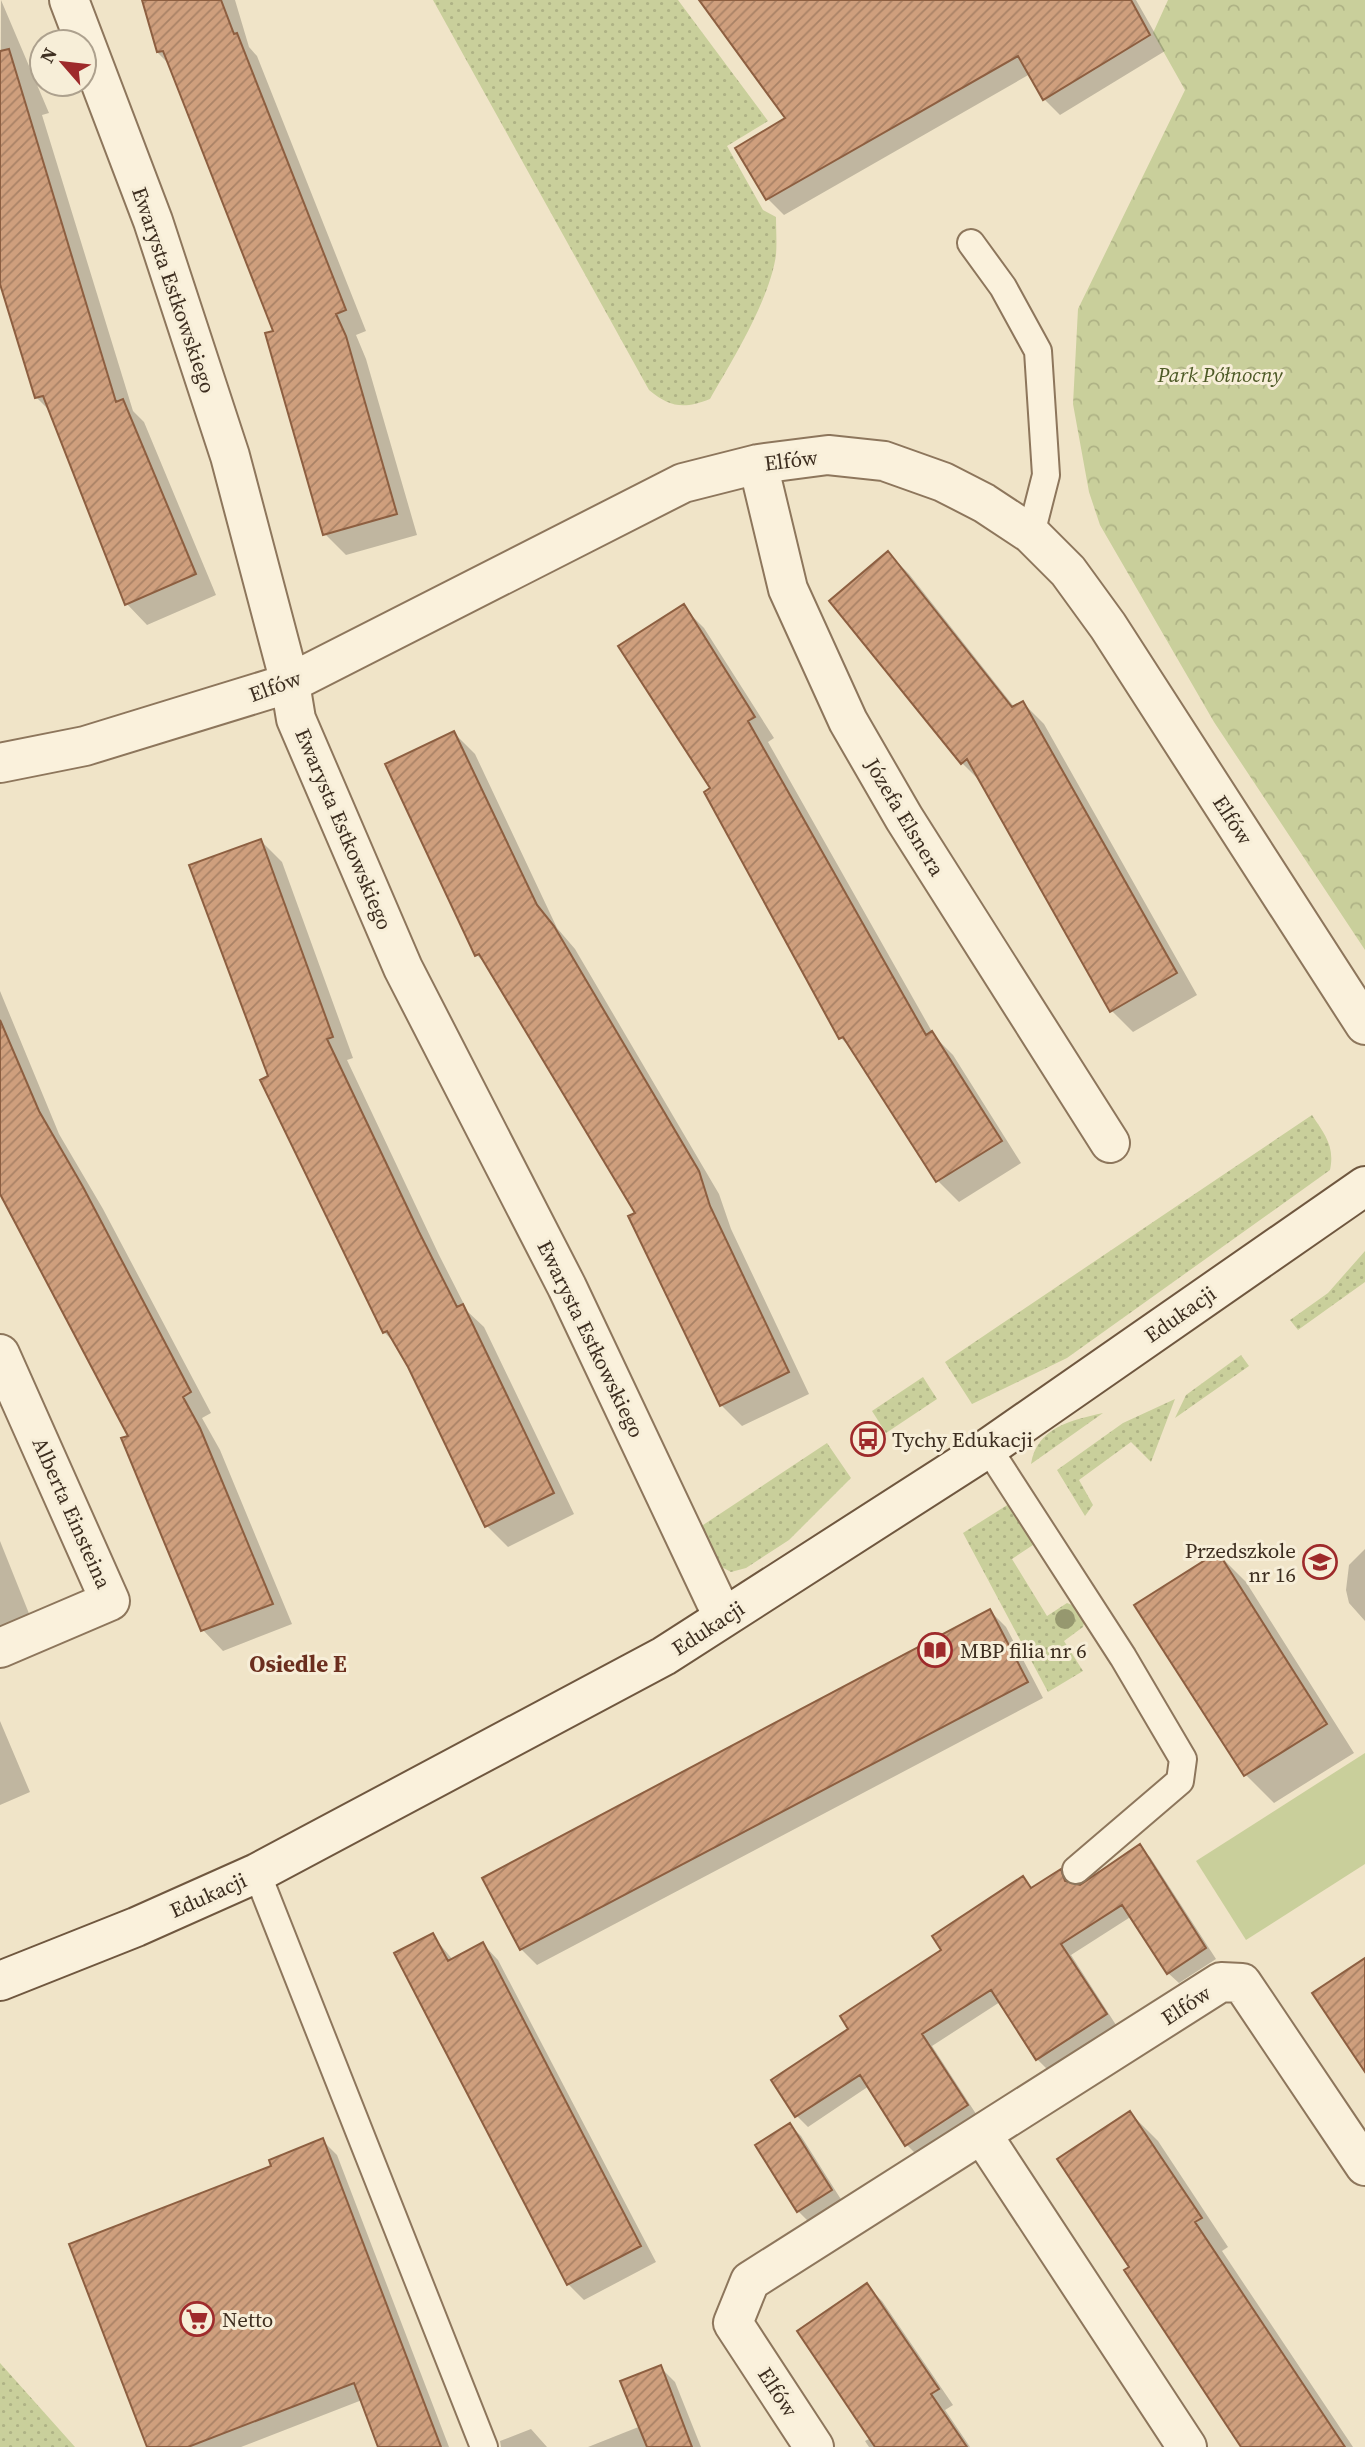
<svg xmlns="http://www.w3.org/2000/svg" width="1365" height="2447" viewBox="0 0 1365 2447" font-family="'Source Serif 4',serif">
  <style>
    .grass { fill: url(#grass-dots) }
    .park { fill: url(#park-crowns) }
    .pitch { fill: #c9cf9b }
    .shadow { fill: #0003 }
    .building { fill: url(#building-hatch); stroke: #8d5f41; stroke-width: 2 }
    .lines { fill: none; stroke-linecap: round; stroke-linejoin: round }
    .lane-casing { stroke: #8d765c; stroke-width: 30 }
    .street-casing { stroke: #8d765c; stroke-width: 42 }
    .secondary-casing { stroke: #6f573f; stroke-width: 42 }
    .lane { stroke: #faf1dc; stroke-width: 26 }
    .street { stroke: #faf1dc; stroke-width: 38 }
    .secondary { stroke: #faf1dc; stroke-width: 38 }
    .tree { fill: #96986f }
    .labels { text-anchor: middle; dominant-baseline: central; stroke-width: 6; stroke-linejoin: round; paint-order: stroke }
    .street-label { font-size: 21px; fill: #3d2e20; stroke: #f7eed8 }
    .park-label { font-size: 21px; font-style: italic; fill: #4d5a26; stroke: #f7eed8 }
    .poi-label { font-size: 21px; fill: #3d2e20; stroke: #f7eed8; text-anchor: start }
    .neighbourhood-label { font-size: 23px; font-weight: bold; fill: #6b2e1e; stroke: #f7eed8 }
  </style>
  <defs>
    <pattern id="grass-dots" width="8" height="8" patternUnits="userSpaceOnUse" patternTransform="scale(1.75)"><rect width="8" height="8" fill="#c9cf9b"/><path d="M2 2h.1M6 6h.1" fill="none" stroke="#aeb285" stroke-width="1.8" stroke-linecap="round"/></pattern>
    <pattern id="park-crowns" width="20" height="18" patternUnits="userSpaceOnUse" patternTransform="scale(1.75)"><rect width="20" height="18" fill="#c9cf9b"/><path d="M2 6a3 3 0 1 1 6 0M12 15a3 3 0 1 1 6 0" fill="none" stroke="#aeb285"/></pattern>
    <pattern id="building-hatch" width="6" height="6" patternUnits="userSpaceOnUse" patternTransform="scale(1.75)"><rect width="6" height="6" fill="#cf9f7d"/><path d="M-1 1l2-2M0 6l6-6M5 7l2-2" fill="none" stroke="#a98266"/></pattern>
  </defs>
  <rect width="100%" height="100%" fill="#f0e4c8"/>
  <path class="grass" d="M433,0H678L768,121L727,146L763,210L776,217C776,229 777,243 776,255C770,299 732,361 710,399C684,409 671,408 649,390Z
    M1312,1115C1325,1135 1335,1146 1330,1170L1067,1358L972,1404L945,1362Z
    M1365,1251V1282L1298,1330L1290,1320L1328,1293Z
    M1241,1355L1249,1366L1175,1418L1186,1395Z
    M923,1377L937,1399L886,1433L872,1411Z
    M1175,1399L1151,1462L1131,1442L1079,1480L1093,1505L1085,1516L1057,1470L1123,1423Z
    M1103,1413L1031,1464C1037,1427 1072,1420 1103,1413Z
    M827,1443L851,1478L789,1540L746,1568L731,1572L718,1565L697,1529Z
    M1012,1502L1036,1543L1012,1559L1047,1616L1067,1603L1072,1605L1084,1623L1083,1627L1064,1641L1083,1671L1048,1692L963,1533Z
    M0,2363L75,2447H0Z"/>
  <path class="park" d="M1168,0H1365V950L1214,722L1100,525L1089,492L1073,404L1078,309L1185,90L1153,33Z"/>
  <path class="pitch" d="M1365,1753V1864L1246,1940L1196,1861Z"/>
  <path class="shadow" d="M1,0L49,113L42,115L133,411L144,422L216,595L147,625L127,604L51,412L36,397L0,277Z
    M142,0H235L249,47L257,56L366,331L356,335L366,359L417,535L346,555L325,534L275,332L171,66L157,52Z
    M701,0H1136L1165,51L1060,115L1044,99L1030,74L784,215L768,199L738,149L788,119Z
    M888,553L909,574L1015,708L1023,703L1044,724L1197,995L1133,1032L1112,1011L982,783L962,763Z
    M683,607L704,628L774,738L768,742L935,1037L953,1055L1021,1163L959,1202L938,1181L855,1052L841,1038L712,789Z
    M454,733L475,754L557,928L575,949L719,1194L731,1229L809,1394L742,1426L721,1405L637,1214L489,968L477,955Z
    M261,841L282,862L353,1058L347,1060L439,1255L468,1312L484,1327L574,1514L508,1547L487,1526L397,1345L384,1332L270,1077Z
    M0,991L59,1134L103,1209L211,1413L202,1418L220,1450L292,1624L223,1651L203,1630L124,1439L131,1437L0,1190Z
    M0,1541L34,1626L0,1640Z
    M1365,1549V1621L1349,1603L1346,1590L1349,1565Z
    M1218,1554L1246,1582L1354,1753L1274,1803L1246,1775Z
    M990,1611L1006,1627L1043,1698L537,1965L521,1949Z
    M0,1721L30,1792L0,1805Z
    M1139,1846L1150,1857L1216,1959L1179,1983L1168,1973L1132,1916L1071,1955L1116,2025L1048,2070L1037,2059L1000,2002L932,2046L978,2117L918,2156L907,2145L869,2086L808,2127L797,2116L851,2030L1023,1878L1033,1889L1061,1871L1072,1885L1080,1887Z
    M432,1935L453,1960L483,1944L498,1960L656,2262L584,2300L568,2284Z
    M1130,2113L1158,2141L1228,2247L1222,2251L1353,2447H1243L1131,2267Z
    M790,2125L801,2136L842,2201L809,2222L798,2211Z
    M322,2140L337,2155L449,2447H380L362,2400L241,2447H148L273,2167Z
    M867,2286L882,2301L953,2405L945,2410L970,2447H869L865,2441L871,2438Z
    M660,2367L675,2382L701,2447H588L641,2426Z
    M531,2429L547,2447H501L500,2441Z"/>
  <path class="building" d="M142,0H221L234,34L237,33L346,310L336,314L346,336L397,514L323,535L265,333L273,331L163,51L157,52Z
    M699,0H1131L1150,35L1043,100L1018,56L766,200L735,148L785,118Z
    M9,49L116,402L123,399L196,574L125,605L43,396L35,398L0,284V51Z
    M888,551L1012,707L1023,701L1177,973L1110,1012L967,759L961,764L829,601Z
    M684,604L755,717L748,721L926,1035L932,1031L1002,1141L936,1182L843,1037L839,1039L704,792L710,788L618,646Z
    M454,731L537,905L554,926L699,1171L710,1206L789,1372L720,1406L628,1216L635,1213L479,954L475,956L385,764Z
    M261,839L333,1037L327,1039L419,1232L457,1307L463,1304L554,1493L485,1527L408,1367L387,1331L383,1333L260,1080L268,1076L189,865Z
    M0,1020L39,1111L83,1187L191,1392L183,1397L200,1428L273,1604L201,1631L121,1438L128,1436L0,1194Z
    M1218,1552L1327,1724L1244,1776L1134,1605Z
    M990,1609L1028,1682L520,1950L482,1878Z
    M1140,1844L1206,1948L1167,1974L1122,1905L1061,1944L1107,2014L1036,2060L991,1990L922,2034L968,2105L936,2126L905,2146L860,2075L795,2117L771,2080L848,2029L840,2016L941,1950L932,1936L1023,1876L1031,1888L1061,1869L1065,1881L1080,1885Z
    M433,1933L448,1961L483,1942L641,2246L567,2285L394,1953Z
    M1365,1958V2072L1312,1993Z
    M1130,2111L1202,2218L1195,2222L1345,2447H1241L1124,2270L1129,2267L1057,2159Z
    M790,2123L832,2190L797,2212L755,2145Z
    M323,2138L441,2447H378L354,2383L188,2447H147L69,2244L271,2166L269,2160Z
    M867,2283L939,2389L931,2394L967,2447H875L797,2331Z
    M661,2365L692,2447H647L620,2381Z"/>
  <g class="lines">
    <g class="lane-casing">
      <path id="lane" d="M971,243L1003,287L1038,351L1046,475L1031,534
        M988,1448L1123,1657L1183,1759L1180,1781L1076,1870
        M257,1873L484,2447"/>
    </g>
    <g class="street-casing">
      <path id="street" d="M69,0L153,221L230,456L290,683L296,719L403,968L567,1287L723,1617
        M758,464L788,589L848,721L904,818L1110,1143
        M0,763L85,746L290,683L683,483L758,464L828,455L884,461L943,482L984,503L1031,534L1068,571L1108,626L1365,1025
        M0,1354L110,1601L0,1648
        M983,2136L1187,2447
        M814,2447L733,2323L750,2281L1221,1982L1242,1983L1365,2166"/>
    </g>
    <g class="secondary-casing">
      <path id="secondary" d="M0,1981L136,1927L257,1873L664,1656L988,1448L1365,1186"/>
    </g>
    <use href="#lane" class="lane"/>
    <use href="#street" class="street"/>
    <use href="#secondary" class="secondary"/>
  </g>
  <circle class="tree" cx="1065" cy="1619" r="10"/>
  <defs>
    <g id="bus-ring" transform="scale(1.75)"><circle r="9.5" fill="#f7eed8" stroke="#9e2a2b" stroke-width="1.5"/><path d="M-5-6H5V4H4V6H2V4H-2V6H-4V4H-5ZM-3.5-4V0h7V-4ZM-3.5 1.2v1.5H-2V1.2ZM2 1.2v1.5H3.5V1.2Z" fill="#9e2a2b"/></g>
    <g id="school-ring" transform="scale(1.75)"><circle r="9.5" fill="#f7eed8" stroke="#9e2a2b" stroke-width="1.5"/><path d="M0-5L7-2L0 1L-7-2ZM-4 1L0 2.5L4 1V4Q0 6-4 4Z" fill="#9e2a2b"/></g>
    <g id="library-ring" transform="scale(1.75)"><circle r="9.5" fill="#f7eed8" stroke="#9e2a2b" stroke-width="1.5"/><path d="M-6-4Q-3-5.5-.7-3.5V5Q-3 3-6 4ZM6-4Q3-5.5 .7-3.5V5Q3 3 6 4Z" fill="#9e2a2b"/></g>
    <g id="supermarket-ring" transform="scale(1.75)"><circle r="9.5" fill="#f7eed8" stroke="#9e2a2b" stroke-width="1.5"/><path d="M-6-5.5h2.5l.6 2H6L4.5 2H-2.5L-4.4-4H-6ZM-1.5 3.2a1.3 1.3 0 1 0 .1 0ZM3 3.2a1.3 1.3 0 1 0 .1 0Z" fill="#9e2a2b"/></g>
  </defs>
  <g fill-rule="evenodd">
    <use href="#bus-ring" x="868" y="1439"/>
    <use href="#school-ring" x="1320" y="1562"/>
    <use href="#library-ring" x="935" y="1650"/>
    <use href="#supermarket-ring" x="197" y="2319"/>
  </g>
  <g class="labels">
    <g class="street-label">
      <text transform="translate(174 290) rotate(71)">Ewarysta Estkowskiego</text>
      <text transform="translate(791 460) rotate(-7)">Elfów</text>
      <text transform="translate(275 686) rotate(-20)">Elfów</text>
      <text transform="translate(905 817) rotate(59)">Józefa Elsnera</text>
      <text transform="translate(1233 820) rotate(57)">Elfów</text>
      <text transform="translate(344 829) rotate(67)">Ewarysta Estkowskiego</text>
      <text transform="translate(1180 1314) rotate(-35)">Edukacji</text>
      <text transform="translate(591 1339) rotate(64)">Ewarysta Estkowskiego</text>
      <text transform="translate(72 1513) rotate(66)">Alberta Einsteina</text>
      <text transform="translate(708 1628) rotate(-33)">Edukacji</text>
      <text transform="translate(208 1895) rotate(-24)">Edukacji</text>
      <text transform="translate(1186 2005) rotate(-33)">Elfów</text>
      <text transform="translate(778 2392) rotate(57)">Elfów</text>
    </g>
    <g class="park-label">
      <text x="1220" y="374">Park Północny</text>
    </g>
    <g class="poi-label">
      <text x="892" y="1439">Tychy Edukacji</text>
      <text x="1296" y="1550" text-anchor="end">Przedszkole<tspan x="1296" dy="24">nr 16</tspan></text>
      <text x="960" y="1650">MBP filia nr 6</text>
      <text x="222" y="2319">Netto</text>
    </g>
    <g class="neighbourhood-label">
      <text x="298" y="1664">Osiedle E</text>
    </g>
  </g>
  <g transform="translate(63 63) rotate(298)"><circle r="33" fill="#f7eed8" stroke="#ada18e" stroke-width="2"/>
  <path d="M0-5L12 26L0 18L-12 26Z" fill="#9e2a2b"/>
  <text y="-10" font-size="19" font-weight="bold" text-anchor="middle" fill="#3d2e20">N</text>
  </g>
</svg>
